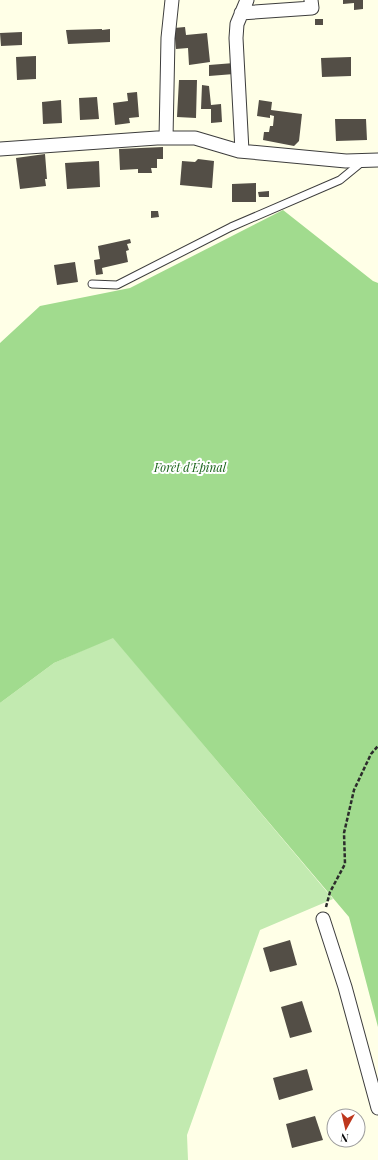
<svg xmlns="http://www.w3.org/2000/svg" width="378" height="1160" viewBox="0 0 378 1160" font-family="'Playfair Display',serif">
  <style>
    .green { fill: #c2eab0 }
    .forest { fill: #a1db8e }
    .building { fill: #534e46 }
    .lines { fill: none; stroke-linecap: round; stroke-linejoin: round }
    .service-casing { stroke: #3d3d3d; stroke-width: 9 }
    .minor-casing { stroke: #3d3d3d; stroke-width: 15 }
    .path { stroke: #2c2c2c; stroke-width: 2.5; stroke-dasharray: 4 2; stroke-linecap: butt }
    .service { stroke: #fff; stroke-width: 7 }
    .minor { stroke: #fff; stroke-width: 13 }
    .labels { text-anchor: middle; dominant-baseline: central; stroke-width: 4; stroke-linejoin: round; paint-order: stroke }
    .park-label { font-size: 12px; font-style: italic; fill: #196319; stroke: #fff }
  </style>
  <rect width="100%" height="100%" fill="#ffffe7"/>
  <path class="green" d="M113,637L333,899L260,930L187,1135L188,1160H0V703L54,663Z"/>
  <path class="forest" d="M283,210L373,281L378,283V1027L349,917L113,638L54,663L0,703V343L40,306L130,288Z"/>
  <path class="building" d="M343,0H363V9L354,10V3L343,4Z
    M315,19H323V25H315Z
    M185,27L186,35L207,33L210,62L189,65L188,48L176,49L174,28Z
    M102,29V30L110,29V42L68,44L66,30Z
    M22,32V45L1,46L0,33Z
    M36,56V79L17,80L16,57Z
    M351,57V76L322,77L321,58Z
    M234,63V74L209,76V65Z
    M179,80H197L196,118L177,117Z
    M202,85L209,86L211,105L221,104L222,122L211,123V109H201Z
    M137,92L139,117L129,118L130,123L115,125L113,103L128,101L127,93Z
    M97,97L99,119L80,120L79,98Z
    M61,100L62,123L43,124L42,102Z
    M259,100L272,102L271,110L302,114L299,141L294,146L263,140L264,132H269L270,126H273L274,116L270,115V118L257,116Z
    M335,119H366L367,140L336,141Z
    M163,147V159H157V168H151L152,173H138V169L120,170L119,149Z
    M45,154L47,179H45L46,186L20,189L16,158Z
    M198,159L214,161L212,188L180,185L182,161L195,162Z
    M99,161L100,187L67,189L65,163Z
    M256,183V202H232V184Z
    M269,191V197H259L258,192Z
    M151,211H158L159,217L151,218Z
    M130,239L131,243L127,244L129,250L126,251L128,262L102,268L103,274L96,275L94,260L100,259L98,246Z
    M75,262L78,282L57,285L54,265Z
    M290,940L297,965L270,972L263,948Z
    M302,1001L312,1032L290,1038L281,1007Z
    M307,1069L313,1090L279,1100L273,1078Z
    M315,1116L323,1140L292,1148L286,1124Z"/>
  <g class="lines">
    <g class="service-casing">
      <path id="service" d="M92,284L117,285L231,227L340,180L362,162"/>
    </g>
    <g class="minor-casing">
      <path id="minor" d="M241,13L312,8L311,0
        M166,138L168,38L172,0
        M0,149L157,138H195L239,151L346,161L378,160
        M242,151L236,38L237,24L247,0
        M323,919L345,987L378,1108"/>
    </g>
    <path class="path" d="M326,907L330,892L345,864L344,833L354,790L371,754L378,746"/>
    <use href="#service" class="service"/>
    <use href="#minor" class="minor"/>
  </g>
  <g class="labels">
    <g class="park-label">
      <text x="190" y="467">Forêt d'Épinal</text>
    </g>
  </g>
  <g transform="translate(346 1128) rotate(188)"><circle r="19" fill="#ffffff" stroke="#9d9d9d"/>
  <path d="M0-3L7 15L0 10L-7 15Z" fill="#be371d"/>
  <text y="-6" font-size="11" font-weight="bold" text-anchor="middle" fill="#0a0a0a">N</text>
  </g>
</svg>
